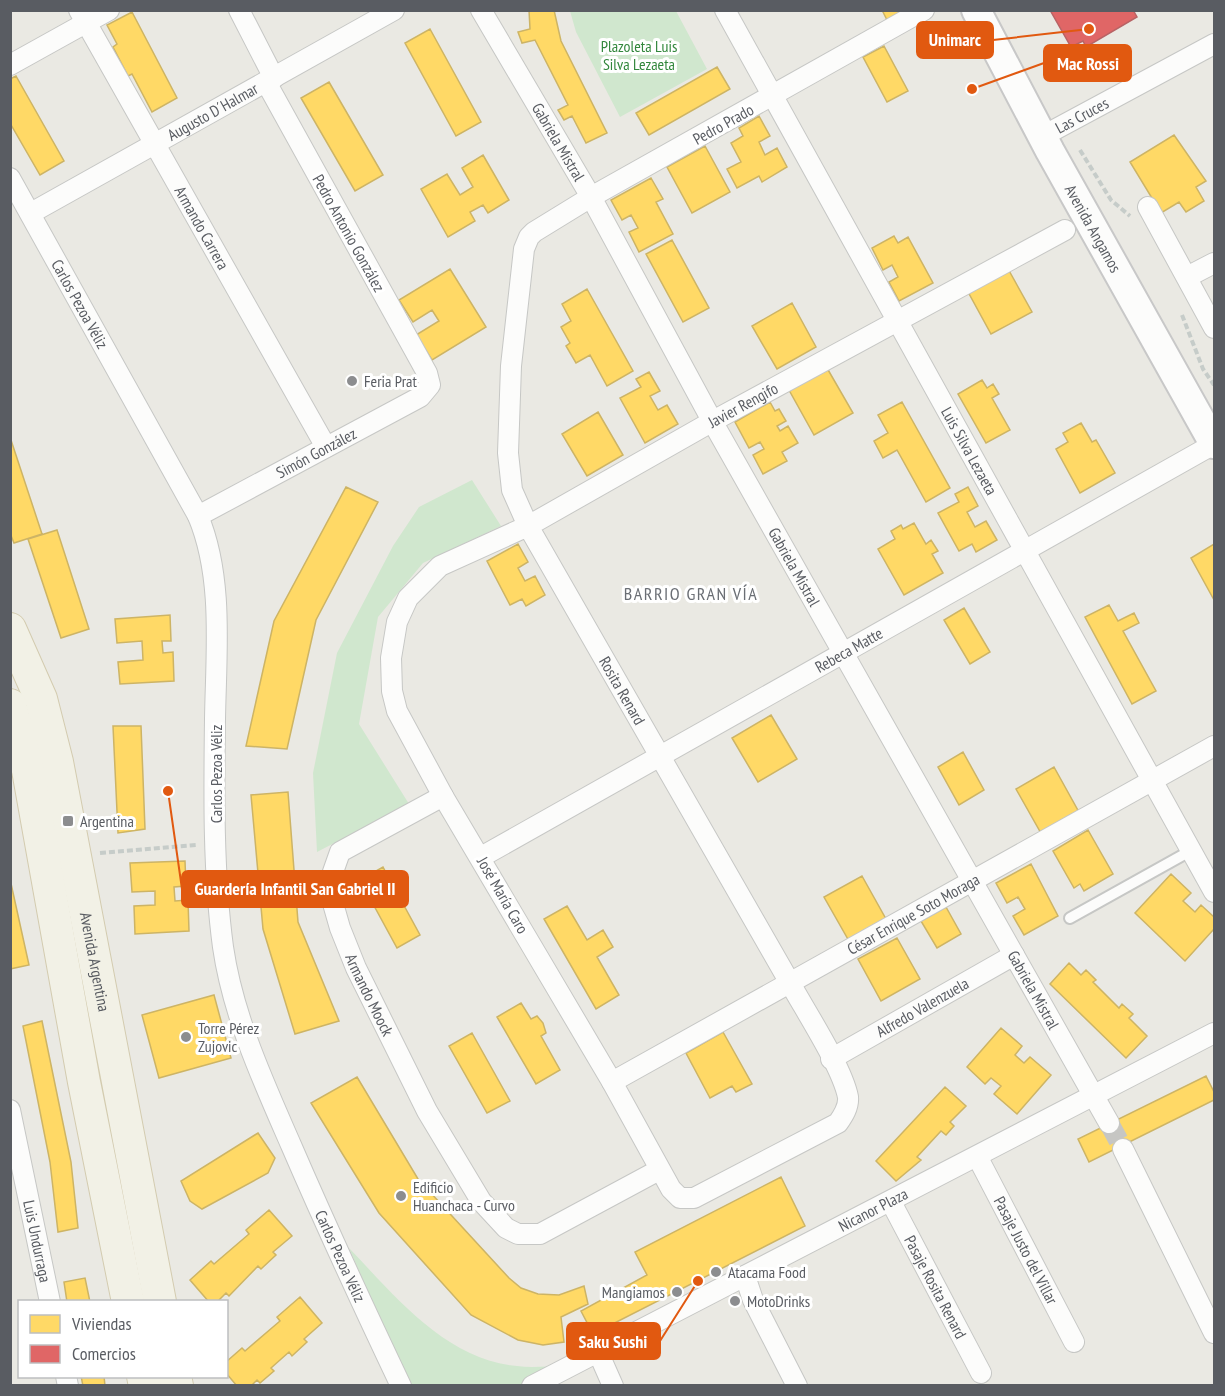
<svg xmlns="http://www.w3.org/2000/svg" width="1225" height="1396" viewBox="0 0 1225 1396" font-family="'PT Sans Narrow',sans-serif">
  <style>
    .green { fill: #d0e7ce }
    .homes { fill: #ffd966; stroke: #cdb465; stroke-width: 1.5 }
    .shops { fill: #e06666; stroke: #b86365; stroke-width: 1.5 }
    .lines { fill: none; stroke-linecap: round; stroke-linejoin: round }
    .minor-tunnel { stroke: #c6c6c3; stroke-width: 20; stroke-dasharray: 20 10; stroke-linecap: butt }
    .service-casing { stroke: #c6c7c5; stroke-width: 14 }
    .minor-casing { stroke: #c6c7c5; stroke-width: 22 }
    .secondary-casing { stroke: #c8c8c8; stroke-width: 32 }
    .primary-casing { stroke: #d3cbaf; stroke-width: 34 }
    .path { stroke: #c6ccc9; stroke-width: 4; stroke-dasharray: 6 3; stroke-linecap: butt }
    .service { stroke: #fcfcfb; stroke-width: 10 }
    .minor { stroke: #fcfcfb; stroke-width: 20 }
    .secondary { stroke: #fcfcfb; stroke-width: 28 }
    .primary { stroke: #f2f1e6; stroke-width: 32 }
    .poi-dot { fill: #8c8d8f; stroke: #fff; stroke-width: 2 }
    .labels { text-anchor: middle; dominant-baseline: central; stroke-width: 6; stroke-linejoin: round; paint-order: stroke }
    .park-label { font-size: 16px; fill: #32873c; stroke: #fff }
    .street-label { font-size: 16px; fill: #595c62; stroke: #fff }
    .poi-label { font-size: 16px; fill: #595c62; stroke: #fff; text-anchor: start }
    .neighbourhood-label { font-size: 18px; letter-spacing: 1.5px; fill: #6a6e74; stroke: #fff }
    .leader { fill: none; stroke: #e15910; stroke-width: 2 }
    .callout-dot { fill: #e15910; stroke: #fff; stroke-width: 2 }
    .callout { fill: #e15910; stroke: #e15910; stroke-width: 2 }
    .callout-label { font-size: 18px; text-anchor: middle; font-weight: bold; fill: #fff }
  </style>
  <rect width="100%" height="100%" fill="#eae9e3"/>
  <path class="green" d="M570,11H676L707,69L620,117L576,32Z
    M472,480L501,526L423,563L378,617L359,724L409,804L317,852L313,773L337,653L393,546L419,507Z
    M349,1248C395,1296 446,1360 517,1366C532,1368 548,1366 563,1366L527,1385H408Z"/>
  <path class="homes" d="M529,10H554L561,41L607,133L586,143L572,116L564,120L558,110L568,105L535,40L522,43L518,32L530,29Z
    M882,10H905L887,20Z
    M132,12L177,98L152,112L132,74L128,76L113,47L117,44L107,25Z
    M430,29L481,122L456,136L405,43Z
    M884,46L908,91L887,102L863,57Z
    M717,67L730,89L649,135L636,113Z
    M16,76L64,161L40,175L10,123V79Z
    M329,82L383,175L355,191L301,98Z
    M759,116L770,136L759,142L765,155L777,148L787,167L762,182L759,176L737,188L727,169L741,162L731,143L743,136L739,128Z
    M1174,135L1206,181L1196,187L1204,201L1186,212L1179,202L1161,213L1130,162Z
    M705,146L730,192L692,213L667,167Z
    M483,155L509,200L488,213L483,205L470,212L475,221L448,237L421,189L447,174L460,195L473,187L462,168Z
    M651,178L663,199L656,202L673,234L639,252L629,232L638,228L631,215L622,220L611,200Z
    M894,236L898,243L908,237L933,283L899,301L889,282L898,277L892,265L883,270L872,248Z
    M672,240L709,308L683,322L646,254Z
    M1007,267L1032,312L991,334L967,290Z
    M450,269L486,327L432,360L416,335L439,321L432,310L413,322L399,300Z
    M587,289L633,371L607,386L590,355L576,363L566,346L570,343L561,327L571,321L562,304Z
    M792,303L816,347L777,369L752,326Z
    M827,368L853,413L814,435L789,390Z
    M649,372L660,391L650,396L658,410L667,405L678,424L645,443L620,398L641,387L636,379Z
    M982,380L987,388L993,384L999,394L992,398L1010,430L986,443L958,394Z
    M770,402L775,411L779,409L786,421L777,426L780,431L788,426L798,443L782,452L787,461L763,474L753,455L764,449L760,442L749,448L735,422Z
    M902,402L950,488L926,502L897,450L883,458L874,441L888,433L878,415Z
    M598,412L623,455L587,476L562,434Z
    M1081,423L1092,442L1096,440L1115,473L1080,493L1056,449L1068,442L1063,433Z
    M10,437L42,534L14,543L10,533Z
    M346,487L378,502L316,620L287,749L246,746L274,621Z
    M968,487L978,506L967,512L975,527L986,521L997,540L976,552L972,544L959,551L938,513L959,502L955,494Z
    M914,523L926,544L931,540L938,551L932,554L943,573L904,595L878,549L895,539L891,531L901,525L903,529Z
    M57,530L89,629L61,638L28,539Z
    M518,544L528,562L518,568L525,581L535,576L545,595L526,606L522,599L510,605L487,561Z
    M1214,544V600L1191,558Z
    M1109,605L1118,621L1134,613L1139,623L1123,631L1156,691L1132,704L1085,617Z
    M964,608L990,652L970,664L944,620Z
    M170,615L171,641H162L163,653L173,652L174,681L120,684L118,662L143,660L142,641L117,643L115,619Z
    M771,715L797,759L758,782L732,738Z
    M113,726H141L145,829L118,833Z
    M963,752L984,790L959,805L938,767Z
    M1054,767L1080,814L1042,835L1016,789Z
    M288,792L298,922L339,1021L295,1034L263,929L251,795Z
    M1088,830L1113,874L1084,891L1080,884L1074,888L1053,851Z
    M185,861L186,886L174,887L175,901L188,900L189,931L135,934L134,906L155,905V891L132,892L130,863Z
    M1031,864L1058,916L1024,935L1013,916L1025,909L1018,897L1007,903L996,883Z
    M383,867L420,935L397,948L360,880Z
    M1171,874L1191,893L1183,901L1195,912L1201,905L1214,917V929L1185,961L1135,913Z
    M862,876L886,919L849,941L824,897Z
    M10,879L29,965L10,969Z
    M567,906L587,940L603,930L613,947L597,957L619,995L596,1009L544,919Z
    M946,907L961,934L937,948L921,921Z
    M897,938L920,979L881,1001L858,959Z
    M1069,963L1081,975L1086,970L1096,980L1093,982L1119,1008L1122,1004L1133,1014L1129,1018L1147,1036L1126,1058L1050,984Z
    M214,995L231,1058L159,1078L142,1015Z
    M521,1003L531,1019L537,1016L543,1023L546,1033L541,1036L560,1070L536,1084L497,1017Z
    M42,1021L71,1162L78,1228L58,1232L50,1162L23,1026Z
    M1001,1028L1022,1046L1015,1055L1024,1063L1030,1057L1051,1075L1017,1114L994,1094L1001,1086L991,1078L985,1084L967,1067Z
    M723,1032L752,1084L736,1092L732,1086L710,1098L686,1053Z
    M472,1033L510,1101L487,1113L449,1046Z
    M1206,1076L1214,1092V1100L1089,1162L1078,1139Z
    M357,1077L418,1179L509,1278L521,1288L538,1294L559,1295L584,1286L588,1304L561,1317L564,1342L543,1345L518,1340L471,1315L379,1213L311,1103Z
    M945,1087L966,1106L950,1122L954,1126L946,1135L941,1131L917,1157L921,1160L896,1181L876,1161Z
    M258,1133L275,1158L268,1173L202,1209L190,1201L181,1181Z
    M781,1177L805,1226L593,1334L581,1311L647,1275L635,1252Z
    M269,1210L292,1236L273,1252L276,1255L261,1269L258,1266L229,1296L226,1293L217,1302H209L190,1280L211,1261L214,1264L249,1234L246,1230Z
    M85,1278L90,1302H67L64,1282Z
    M300,1297L322,1323L304,1339L307,1342L292,1356L289,1352L271,1368L274,1371L260,1383L257,1380L251,1386H237L226,1373V1362L242,1348L245,1351L280,1321L277,1317Z
    M81,1376H104L105,1386H83Z"/>
  <path class="shops" d="M1050,10H1133L1137,17L1086,47L1083,41L1071,47Z"/>
  <g class="lines">
    <path class="minor-tunnel" d="M1109,1123L1123,1149"/>
    <g class="service-casing">
      <path id="service" d="M1070,918L1192,850"/>
    </g>
    <g class="minor-casing">
      <g id="minor">
        <path id="s1" d="M79,10L326,447"/>
        <path d="M239,10L274,78"/>
        <path id="s2" d="M481,10L591,197L716,428L1109,1123"/>
        <path id="s3" d="M725,10L1214,892"/>
        <path id="s4" d="M924,10L591,197L534,232L529,237L524,249L511,366L508,453L512,490L528,526L790,983C806,1012 842,1067 848,1097C849,1107 843,1116 838,1123L694,1198H680L671,1189L612,1082L443,796L397,711L392,691L391,658L397,622L408,598L440,566L528,526L713,421L1065,230"/>
        <path d="M10,65L109,10"/>
        <path id="s5" d="M1043,136L1214,44"/>
        <path id="s6" d="M10,178L198,516C224,578 216,653 215,719C214,794 213,872 223,947C233,1016 263,1081 291,1145C326,1226 363,1306 401,1386"/>
        <path d="M1148,207L1214,328"/>
        <path id="s7" d="M31,213L394,10"/>
        <path d="M1187,277L1214,263"/>
        <path id="s8" d="M198,516L420,397L430,385L427,373L266,82"/>
        <path id="s9" d="M443,796L340,852L328,886L340,928L356,968L427,1111L481,1201L506,1228L518,1234H540L659,1170"/>
        <path id="s10" d="M481,857L1214,444"/>
        <path id="s11" d="M831,1059L1014,955"/>
        <path id="s12" d="M612,1082L1214,746"/>
        <path id="s13" d="M10,1110L50,1302"/>
        <path d="M1123,1149L1214,1333"/>
        <path id="s14" d="M978,1158L1074,1342"/>
        <path id="s15" d="M891,1202L981,1373"/>
        <path d="M745,1276L753,1300L797,1386"/>
        <path d="M598,1352L613,1386"/>
        <path d="M66,1376L68,1386"/>
        <path id="s16" d="M532,1386L1214,1033"/>
      </g>
    </g>
    <g class="secondary-casing">
      <g id="secondary">
        <path id="s17" d="M976,10L1050,151L1214,444"/>
      </g>
    </g>
    <g class="primary-casing">
      <g id="primary">
        <path id="s18" d="M10,629L41,699L57,762L160,1302"/>
        <path d="M10,705L28,770L84,1082L128,1302"/>
        <path d="M143,1376L145,1386"/>
        <path d="M175,1376L177,1386"/>
      </g>
    </g>
    <path class="path" d="M1080,150L1111,200L1130,216
      M1182,315L1203,369L1214,385
      M100,853L197,845"/>
    <use href="#service" class="service"/>
    <use href="#minor" class="minor"/>
    <use href="#secondary" class="secondary"/>
    <use href="#primary" class="primary"/>
  </g>
  <g class="poi-dot">
    <circle cx="352" cy="381" r="6"/>
    <rect x="62" y="815" width="12" height="12" rx="3"/>
    <circle cx="186" cy="1037" r="6"/>
    <circle cx="401" cy="1196" r="6"/>
    <circle cx="716" cy="1272" r="6"/>
    <circle cx="677" cy="1292" r="6"/>
    <circle cx="735" cy="1301" r="6"/>
  </g>
  <g class="labels">
    <g class="park-label">
      <text x="639" y="46">Plazoleta Luis<tspan x="639" dy="18">Silva Lezaeta</tspan></text>
    </g>
    <g class="street-label">
      <text stroke="none"><textPath href="#s7" startOffset="208">Augusto D´Halmar</textPath></text>
      <text stroke="none"><textPath href="#s5" startOffset="44">Las Cruces</textPath></text>
      <text transform="translate(723 124) rotate(-29)">Pedro Prado</text>
      <text stroke="none"><textPath href="#s2" startOffset="153">Gabriela Mistral</textPath></text>
      <text stroke="none"><textPath href="#s17" startOffset="248">Avenida Angamos</textPath></text>
      <text stroke="none"><textPath href="#s1" startOffset="250">Armando Carrera</textPath></text>
      <text transform="translate(349 233) rotate(61)">Pedro Antonio González</text>
      <text stroke="none"><textPath href="#s6" startOffset="144">Carlos Pezoa Véliz</textPath></text>
      <text stroke="none"><textPath href="#s4" startOffset="2679">Javier Rengifo</textPath></text>
      <text stroke="none"><textPath href="#s3" startOffset="504">Luis Silva Lezaeta</textPath></text>
      <text stroke="none"><textPath href="#s8" startOffset="134">Simón González</textPath></text>
      <text stroke="none"><textPath href="#s2" startOffset="639">Gabriela Mistral</textPath></text>
      <text stroke="none"><textPath href="#s10" startOffset="422">Rebeca Matte</textPath></text>
      <text stroke="none"><textPath href="#s4" startOffset="940">Rosita Renard</textPath></text>
      <text transform="translate(216 774) rotate(-90)">Carlos Pezoa Véliz</text>
      <text transform="translate(503 895) rotate(60)">José María Caro</text>
      <text stroke="none"><textPath href="#s12" startOffset="345">César Enrique Soto Moraga</textPath></text>
      <text stroke="none"><textPath href="#s18" startOffset="345">Avenida Argentina</textPath></text>
      <text stroke="none"><textPath href="#s2" startOffset="1125">Gabriela Mistral</textPath></text>
      <text stroke="none"><textPath href="#s9" startOffset="270">Armando Moock</textPath></text>
      <text stroke="none"><textPath href="#s11" startOffset="105">Alfredo Valenzuela</textPath></text>
      <text stroke="none"><textPath href="#s16" startOffset="384">Nicanor Plaza</textPath></text>
      <text stroke="none"><textPath href="#s13" startOffset="134">Luis Undurraga</textPath></text>
      <text stroke="none"><textPath href="#s14" startOffset="104">Pasaje Justo del Villar</textPath></text>
      <text stroke="none"><textPath href="#s6" startOffset="1152">Carlos Pezoa Véliz</textPath></text>
      <text stroke="none"><textPath href="#s15" startOffset="96">Pasaje Rosita Renard</textPath></text>
    </g>
    <g class="poi-label">
      <text x="364" y="381">Feria Prat</text>
      <text x="80" y="821">Argentina</text>
      <text x="198" y="1028">Torre Pérez<tspan x="198" dy="18">Zujovic</tspan></text>
      <text x="413" y="1187">Edificio<tspan x="413" dy="18">Huanchaca - Curvo</tspan></text>
      <text x="728" y="1272">Atacama Food</text>
      <text x="665" y="1292" text-anchor="end">Mangiamos</text>
      <text x="747" y="1301">MotoDrinks</text>
    </g>
    <g class="neighbourhood-label">
      <text x="691" y="593">BARRIO GRAN VÍA</text>
    </g>
  </g>
  <path class="leader" d="M1089 29L993 40M972 89L1044 63M168 791L182 889M698 1281L660 1341"/>
  <g class="callout-dot">
    <circle cx="1089" cy="29" r="6"/>
    <circle cx="972" cy="89" r="6"/>
    <circle cx="168" cy="791" r="6"/>
    <circle cx="698" cy="1281" r="6"/>
  </g>
  <g class="callout">
    <rect x="917" y="22" width="76" height="36" rx="6"/>
    <rect x="1044" y="45" width="87" height="36" rx="6"/>
    <rect x="182" y="871" width="226" height="36" rx="6"/>
    <rect x="567" y="1323" width="93" height="36" rx="6"/>
  </g>
  <g class="callout-label">
    <text x="955" y="46">Unimarc</text>
    <text x="1088" y="70">Mac Rossi</text>
    <text x="295" y="895">Guardería Infantil San Gabriel II</text>
    <text x="613" y="1348">Saku Sushi</text>
  </g>
  <rect width="1225" height="1396" fill="none" stroke="#595c62" stroke-width="24"/>
  <rect x="18" y="1300" width="210" height="78" fill="#ffffff" stroke="#bdbec0" stroke-width="1.5"/>
  <rect x="30" y="1315" width="30" height="18" fill="#ffd966" stroke="#bdbec0" stroke-width="1.5"/>
  <text x="72" y="1330" font-size="18" fill="#595c62">Viviendas</text>
  <rect x="30" y="1345" width="30" height="18" fill="#e06666" stroke="#bdbec0" stroke-width="1.5"/>
  <text x="72" y="1360" font-size="18" fill="#595c62">Comercios</text>
</svg>
